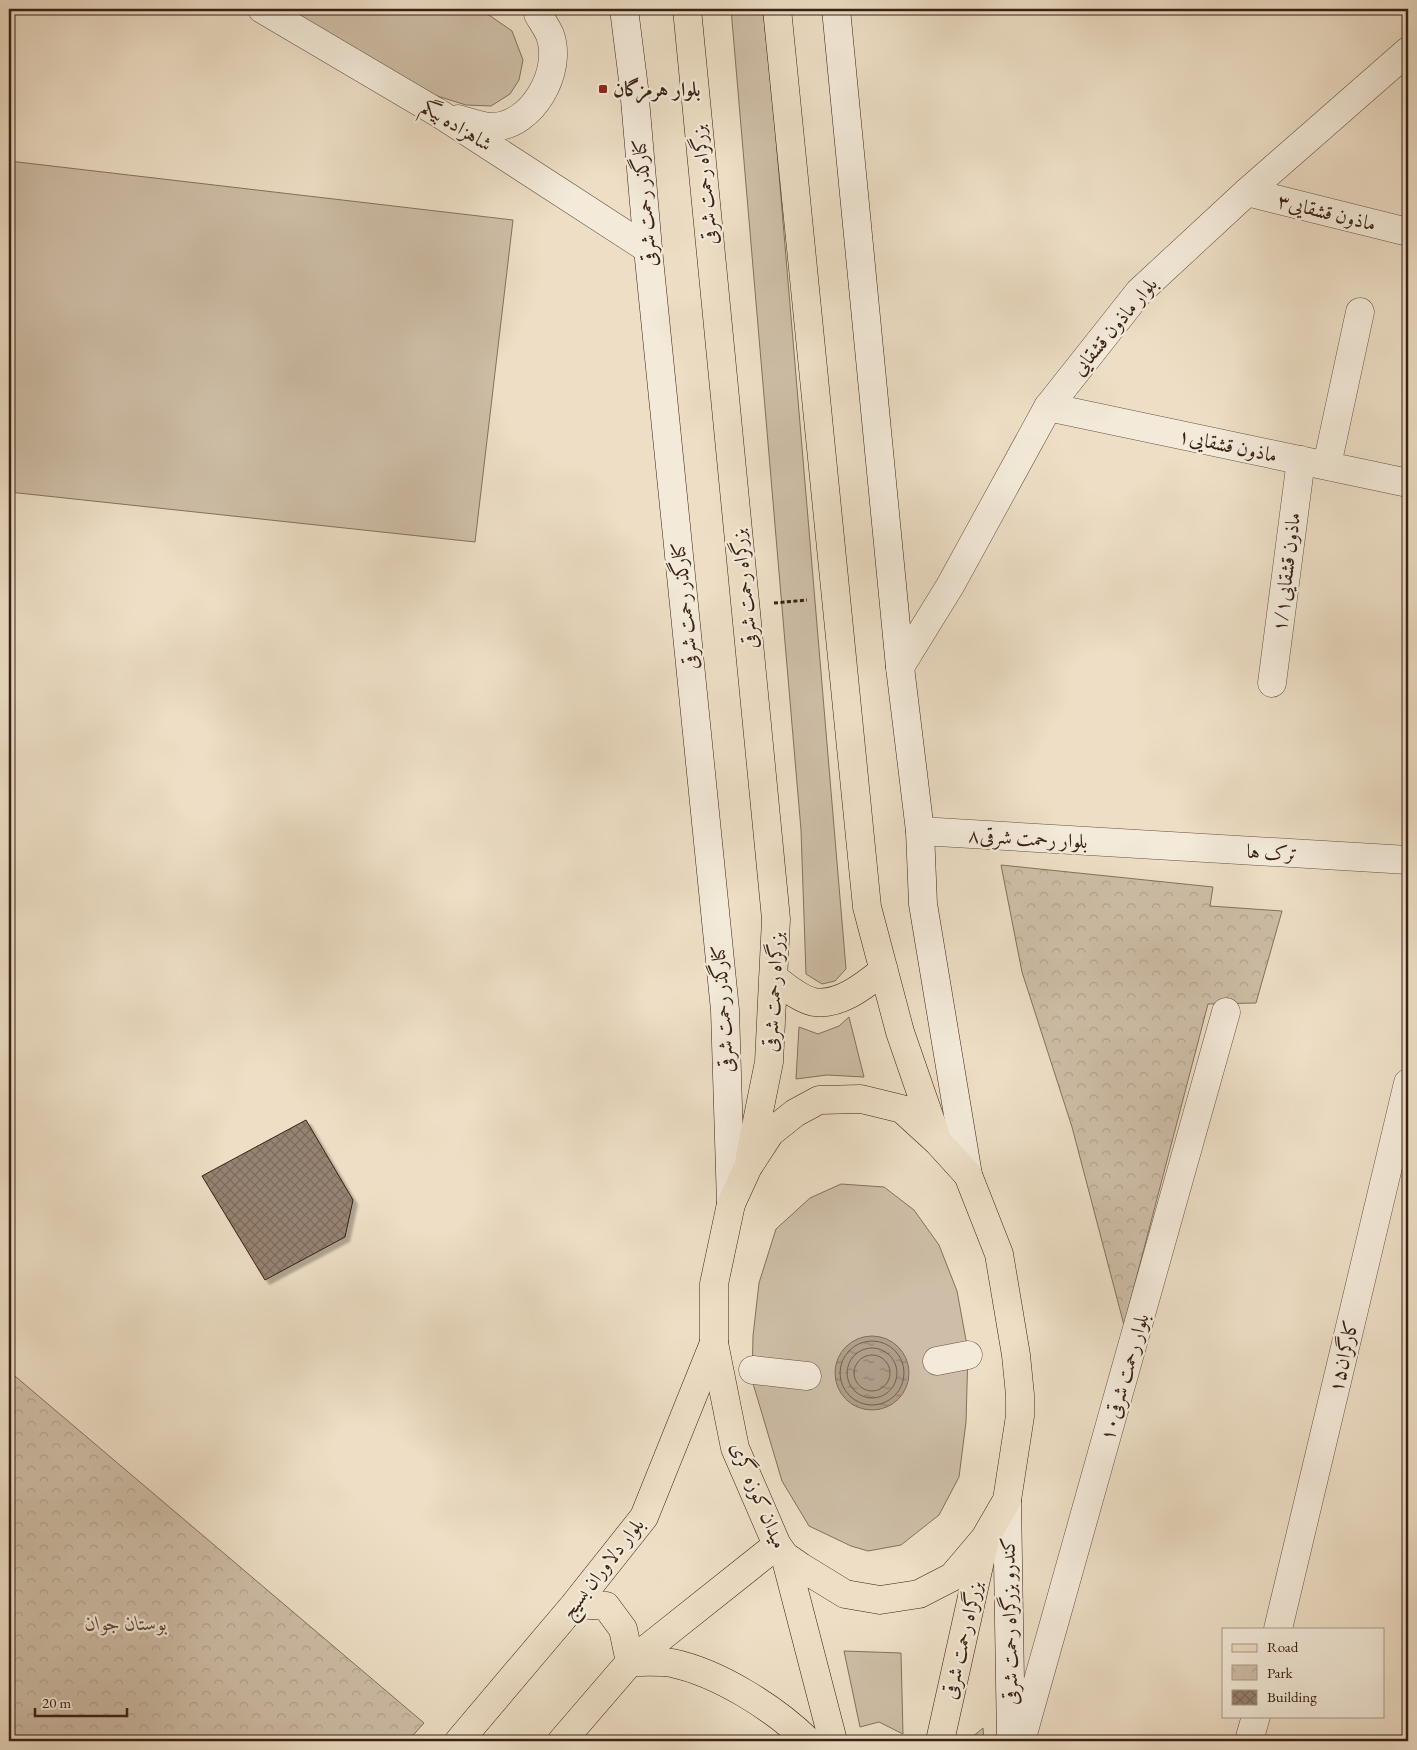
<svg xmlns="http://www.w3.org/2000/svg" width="1417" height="1750" viewBox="0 0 1417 1750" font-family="'EB Garamond',Amiri,serif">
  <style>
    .grass { fill: #cebea7; stroke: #84705e }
    .park { fill: url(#park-crowns); stroke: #84705e }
    .water { fill: url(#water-ripples); stroke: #806c5b }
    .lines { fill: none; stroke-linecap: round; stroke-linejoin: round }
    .shore { stroke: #74604f; stroke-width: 1 }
    .building { fill: url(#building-cross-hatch); stroke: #392115; filter: url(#shadow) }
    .pedestrian-casing { stroke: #665041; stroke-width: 29 }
    .minor-casing { stroke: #665041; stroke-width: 29 }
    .tertiary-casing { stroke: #665041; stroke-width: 29 }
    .secondary-casing { stroke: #392115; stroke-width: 29 }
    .primary-casing { stroke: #392115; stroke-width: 29 }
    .trunk-casing { stroke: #392115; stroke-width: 29 }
    .path { stroke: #392115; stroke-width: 3; stroke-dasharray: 4 2.5; stroke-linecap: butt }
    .pedestrian { stroke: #f3ead9; stroke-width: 28 }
    .minor { stroke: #f3ead9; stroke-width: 28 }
    .tertiary { stroke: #f3ead9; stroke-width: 28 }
    .secondary { stroke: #f3ead9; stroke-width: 28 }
    .primary { stroke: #eddec5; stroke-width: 28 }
    .trunk { stroke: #eddec5; stroke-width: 28 }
    .poi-dot { fill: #8f2418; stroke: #f3ead9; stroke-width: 2 }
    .labels { text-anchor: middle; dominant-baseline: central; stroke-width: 4.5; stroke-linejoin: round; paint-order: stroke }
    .poi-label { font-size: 20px; font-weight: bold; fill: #392115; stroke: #f3ead9; text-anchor: start }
    .street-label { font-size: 20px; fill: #392115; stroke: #f3ead9 }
    .park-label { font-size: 20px; font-style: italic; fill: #5e483a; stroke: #f3ead9 }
  </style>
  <defs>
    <pattern id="park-crowns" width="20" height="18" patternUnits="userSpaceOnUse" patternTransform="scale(1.25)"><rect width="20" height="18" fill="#cebea7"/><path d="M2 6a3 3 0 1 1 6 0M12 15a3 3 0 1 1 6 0" fill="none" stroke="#b2a38f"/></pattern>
    <pattern id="water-ripples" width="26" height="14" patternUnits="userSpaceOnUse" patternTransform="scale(1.25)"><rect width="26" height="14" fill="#b09e89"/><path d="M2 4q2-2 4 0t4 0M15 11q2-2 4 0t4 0" fill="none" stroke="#90806f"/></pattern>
    <pattern id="building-cross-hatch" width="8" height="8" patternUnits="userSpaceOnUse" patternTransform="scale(1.25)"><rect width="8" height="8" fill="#978371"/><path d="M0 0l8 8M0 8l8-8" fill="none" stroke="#7c6b5c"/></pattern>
    <filter id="shadow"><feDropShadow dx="4.5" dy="4.5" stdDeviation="1" flood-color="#0004"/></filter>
  </defs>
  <rect width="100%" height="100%" fill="#eddec5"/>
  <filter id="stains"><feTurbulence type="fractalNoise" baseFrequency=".004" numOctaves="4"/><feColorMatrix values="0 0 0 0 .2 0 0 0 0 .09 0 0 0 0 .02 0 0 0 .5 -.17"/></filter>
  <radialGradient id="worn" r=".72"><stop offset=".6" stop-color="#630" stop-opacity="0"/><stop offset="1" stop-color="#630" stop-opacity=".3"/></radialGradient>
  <path class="grass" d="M288,9H463L489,15L512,31L523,60L519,80L510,94L491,106L466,105L434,95Z
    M731,9H763L774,115L846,969L835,981L822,984L806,974L801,830Z
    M9,161L513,220L475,542L9,492Z
    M849,1017L864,1077L827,1075L796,1079L799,1027L818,1034L839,1026Z
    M841,1184L884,1187L914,1210L939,1245L957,1291L968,1351L966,1422L959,1477L939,1515L901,1545L868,1551L851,1546L809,1526L782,1481L752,1380L753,1336L759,1283L776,1229L810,1198Z
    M844,1651L901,1653L903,1734L879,1722L860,1727Z
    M983,1728L984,1741H972L971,1738Z"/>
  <path class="park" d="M1001,865L1213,887L1210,906L1282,911L1256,1003L1208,1004L1124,1325L1072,1127L1022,972Z
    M9,1371L424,1723L408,1741H9Z"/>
  <path class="water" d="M835 1373a37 37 0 1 1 74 0a37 37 0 1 1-74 0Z"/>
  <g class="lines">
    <path class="shore" d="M840 1373a32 32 0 1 1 64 0a32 32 0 1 1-64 0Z
      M847 1373a25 25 0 1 1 50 0a25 25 0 1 1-50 0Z
      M854 1373a18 18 0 1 1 36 0a18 18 0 1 1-36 0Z"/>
  </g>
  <path class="building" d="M306,1120L353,1200L345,1237L265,1280L202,1176Z"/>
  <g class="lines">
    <g class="pedestrian-casing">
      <path id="pedestrian" d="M937,1361L968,1355
        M753,1370L807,1376"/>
    </g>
    <g class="minor-casing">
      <path id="minor" d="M1247,192L1408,232
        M1048,407L1408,483
        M1327,465L1360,312
        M1272,683L1301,460
        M920,831L1408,860
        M1278,1629L1408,1083
        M1021,1741L1226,1012
        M1249,1741L1256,1716"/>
    </g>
    <g class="tertiary-casing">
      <path id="tertiary" d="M262,9L440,114L648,249
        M458,119C469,122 481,127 492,127C533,126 563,71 550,35C547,28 542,21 538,14
        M900,667L950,586L1048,407L1139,292L1247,192L1408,51"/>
    </g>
    <g class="secondary-casing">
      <path id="secondary" d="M624,9L634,88L648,249L725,1010L731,1204
        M836,9L900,667L920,831L923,904L968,1175
        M1007,1500L1011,1741"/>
    </g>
    <g class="primary-casing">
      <path id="primary" d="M575,1604L606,1606L623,1629L630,1662C643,1662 659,1661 672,1663C719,1673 774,1708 808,1741
        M459,1741L575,1604L644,1517L714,1343
        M562,1741L630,1662L777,1545"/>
    </g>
    <g class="trunk-casing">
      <path id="trunk" d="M687,9L776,919L769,1062L750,1156
        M777,9L867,907L900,1032L937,1139
        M773,977C785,986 799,999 814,1002C840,1006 865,985 884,970
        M861,1099L902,1109L938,1142L968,1175L999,1254L1016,1355L1020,1395V1416L1007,1500L985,1538L952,1577L919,1594L880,1600L845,1594L801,1567L785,1556L777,1545L735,1448L714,1343V1284L731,1204L748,1167L770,1133L795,1113L819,1100Z
        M785,1556L833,1741
        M940,1741L984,1543"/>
    </g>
    <path class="path" d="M774,603L807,600"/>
    <use href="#pedestrian" class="pedestrian"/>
    <use href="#minor" class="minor"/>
    <use href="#tertiary" class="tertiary"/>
    <use href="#secondary" class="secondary"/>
    <use href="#primary" class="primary"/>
    <use href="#trunk" class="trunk"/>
  </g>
  <rect class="poi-dot" x="598" y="84" width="10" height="10" rx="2.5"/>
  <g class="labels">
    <g class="poi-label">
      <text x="613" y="89">بلوار هرمزگان</text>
    </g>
    <g class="street-label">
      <text transform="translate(457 125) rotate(32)">شاهزاده بیگم</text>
      <text transform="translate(704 185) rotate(-96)">بزرگراه رحمت شرقی</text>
      <text transform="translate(644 203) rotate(-95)">کنارگذر رحمت شرقی</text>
      <text transform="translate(1327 212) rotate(14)">ماذون قشقایی۳</text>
      <text transform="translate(1114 326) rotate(-50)">بلوار ماذون قشقایی</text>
      <text transform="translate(1228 445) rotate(12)">ماذون قشقایی۱</text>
      <text transform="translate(1286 572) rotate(-83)">ماذون قشقایی۱/۱</text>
      <text transform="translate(744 589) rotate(-96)">بزرگراه رحمت شرقی</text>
      <text transform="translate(684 606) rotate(-96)">کنارگذر رحمت شرقی</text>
      <text transform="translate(1028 838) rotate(3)">بلوار رحمت شرقی۸</text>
      <text transform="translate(1272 852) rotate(3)">ترک ها</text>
      <text transform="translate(773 992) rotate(-87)">بزرگراه رحمت شرقی</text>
      <text transform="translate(722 1009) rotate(-94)">کنارگذر رحمت شرقی</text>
      <text transform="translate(1343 1356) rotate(-77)">۱۵کارگران</text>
      <text transform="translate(1124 1377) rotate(-74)">۱۰بلوار رحمت شرقی</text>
      <text transform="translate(759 1495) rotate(67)">میدان کوزه گری</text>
      <text transform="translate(602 1568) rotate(-52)">بلوار دلاوران بسیج</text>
      <text transform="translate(1009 1621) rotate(-91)">کندرو بزرگراه رحمت شرقی</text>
      <text transform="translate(962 1640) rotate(-77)">بزرگراه رحمت شرقی</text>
    </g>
    <g class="park-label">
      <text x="126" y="1623">بوستان جوان</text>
    </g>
  </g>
  <rect width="1417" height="1750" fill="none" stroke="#eddec5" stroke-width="30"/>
  <rect x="10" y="10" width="1397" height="1730" fill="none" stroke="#392115" stroke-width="2.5"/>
  <rect x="15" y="15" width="1387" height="1720" fill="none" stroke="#392115"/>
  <rect x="1222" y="1628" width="162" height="90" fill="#f3ead9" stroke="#a99a8b"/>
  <rect x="1232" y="1644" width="25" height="8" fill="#eddec5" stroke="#a99a8b"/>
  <text x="1267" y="1652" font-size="15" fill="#392115">Road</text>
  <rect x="1232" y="1665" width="25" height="15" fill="url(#park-crowns)" stroke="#a99a8b"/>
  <text x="1267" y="1678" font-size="15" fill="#392115">Park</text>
  <rect x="1232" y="1690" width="25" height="15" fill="url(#building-cross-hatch)" stroke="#a99a8b"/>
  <text x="1267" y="1702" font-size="15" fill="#392115">Building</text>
  <path d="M35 1708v8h92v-8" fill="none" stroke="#392115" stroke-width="2.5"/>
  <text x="42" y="1708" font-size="15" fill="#392115" stroke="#f3ead9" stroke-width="4" paint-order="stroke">20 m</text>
  <rect width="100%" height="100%" filter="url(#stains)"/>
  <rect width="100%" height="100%" fill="url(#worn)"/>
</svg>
